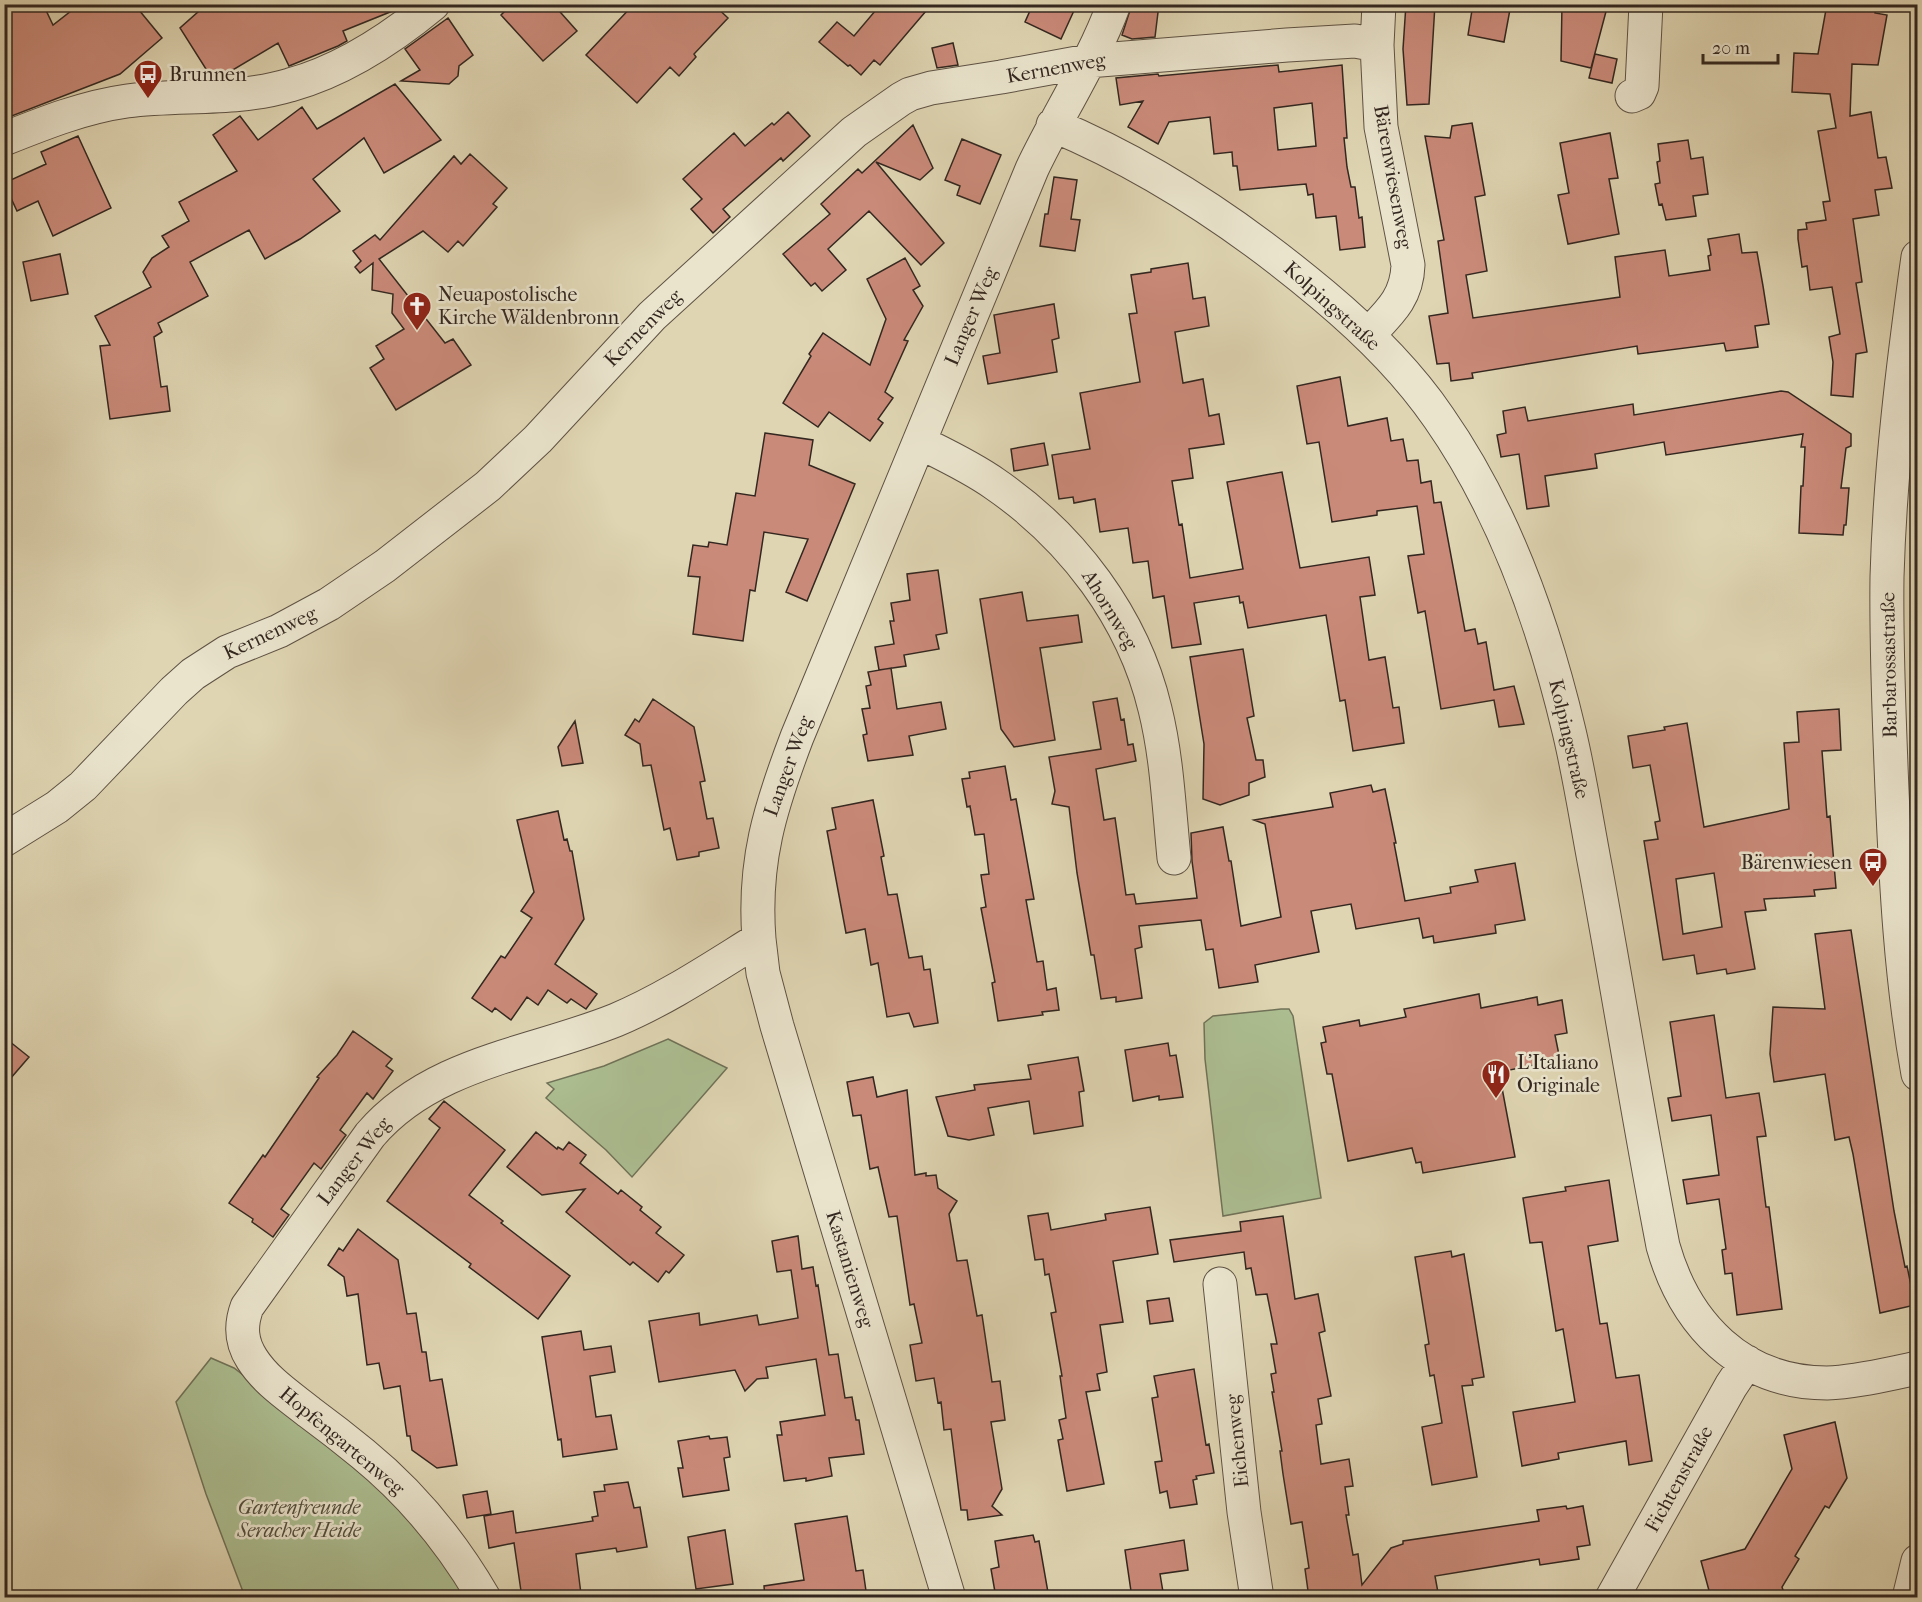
<svg xmlns="http://www.w3.org/2000/svg" width="1922" height="1602" viewBox="0 0 1922 1602" font-family="'IM FELL French Canon',serif">
  <style>
    .green { fill: #acbe91; stroke: #707258; stroke-width: 1.5 }
    .building { fill: #ca8a79; stroke: #332720; stroke-width: 1.5; fill-rule: evenodd }
    .lines { fill: none; stroke-linecap: round; stroke-linejoin: round }
    .minor-casing { stroke: #5e5244; stroke-width: 35 }
    .minor { stroke: #eae4cd; stroke-width: 33 }
    .labels { text-anchor: middle; dominant-baseline: central; stroke-width: 5; stroke-linejoin: round; paint-order: stroke }
    .street-label { font-size: 20px; fill: #332720; stroke: #eae4cd }
    .poi-label { font-size: 20px; fill: #332720; stroke: #eae4cd; text-anchor: start }
    .park-label { font-size: 20px; font-style: italic; fill: #514d3c; stroke: #eae4cd }
  </style>
  <rect width="100%" height="100%" fill="#dfd5b2"/>
  <filter id="stains"><feTurbulence type="fractalNoise" baseFrequency=".00333" numOctaves="4"/><feColorMatrix values="0 0 0 0 .2 0 0 0 0 .09 0 0 0 0 .02 0 0 0 .5 -.17"/></filter>
  <radialGradient id="worn" r=".72"><stop offset=".6" stop-color="#630" stop-opacity="0"/><stop offset="1" stop-color="#630" stop-opacity=".3"/></radialGradient>
  <path class="green" d="M1281,1009H1289L1293,1016L1321,1198L1223,1216L1205,1059L1204,1023L1213,1016Z
    M668,1039L727,1068L632,1177L606,1150L546,1098L554,1089L547,1083L604,1066Z
    M211,1358L234,1368L319,1433L393,1496L471,1597H245L206,1494L176,1402Z"/>
  <path class="building" d="M4,4H43L53,25L80,4H134L162,38L120,74L4,119Z
    M207,4H402L395,10L343,31L347,41L338,46L289,66L278,43L221,77H211L180,28Z
    M512,4H553L577,31L543,61L501,15Z
    M634,4H713L728,18L694,54L696,57L679,76L670,67L637,103L586,55Z
    M881,4H932L880,65L874,60L861,75L850,65L848,66L819,42L837,22L854,36Z
    M1033,4H1077L1061,39L1025,22Z
    M1132,4H1159L1155,37L1132,39L1122,35Z
    M1406,4H1435L1429,104L1407,105L1403,49Z
    M1473,4H1511L1504,42L1468,35Z
    M1562,4H1608L1591,68L1561,61Z
    M1827,4H1855L1876,8L1875,13L1887,15L1878,65L1852,64L1850,116L1871,112L1878,158L1886,157L1892,188L1875,190L1879,215L1853,219L1862,282L1856,283L1867,352L1856,354L1853,397L1831,395L1833,362L1829,337L1840,334L1832,287L1810,290L1807,266L1802,267L1798,239V230L1807,229L1806,223L1826,220L1823,202L1830,201L1818,131L1836,128L1830,94L1792,92L1794,53L1818,54Z
    M448,18L473,55L459,66L458,76L449,84L401,81L420,70L405,49Z
    M953,43L958,65L937,68L932,48Z
    M1595,54L1617,59L1612,83L1589,78Z
    M1278,65L1279,72L1342,65L1347,138H1344L1347,167L1351,187H1355L1359,218L1362,217L1365,247L1340,250L1336,216L1316,218L1313,194L1308,195L1306,184L1240,190L1237,166H1233L1232,152L1214,154L1210,117L1169,122L1158,144L1128,127L1143,101L1120,105L1116,78L1158,74L1159,76ZM1312,103L1316,146L1278,150L1274,108Z
    M395,84L441,140L384,173L364,138L313,179L340,211L300,239L265,259L249,230L190,262L208,296L158,323L162,332L154,337L161,387L167,386L170,411L110,419L100,346L110,345L95,316L151,287L143,272L152,258L169,247L162,236L189,221L179,202L237,171L213,135L240,116L258,140L302,107L317,129Z
    M788,112L810,136L783,161L781,158L723,209L730,217L713,233L691,209L702,199L683,179L734,133L745,146L772,123L774,125Z
    M1472,123L1485,195L1475,197L1487,271L1466,275L1473,318L1620,297L1615,257L1665,250L1669,276L1710,270L1708,256L1711,255L1708,239L1739,234L1742,253L1757,252L1763,286L1769,324L1755,326L1758,347L1726,351L1724,343L1638,354L1637,346L1472,373L1473,378L1451,381L1449,363L1437,364L1429,316L1448,313L1438,241L1444,240L1425,136L1450,138L1452,126Z
    M913,125L933,168L920,180L876,162L944,243L921,265L869,211L828,249L846,270L822,291L815,283L811,286L783,254L830,214L821,204L858,169L862,173Z
    M1610,133L1618,178L1609,179L1619,234L1568,244L1558,195L1569,193L1560,143Z
    M78,136L111,208L53,236L38,201L17,211L4,183L46,164L41,152Z
    M962,139L1001,155L980,204L957,195L960,186L945,180Z
    M1688,140L1691,159L1703,157L1708,194L1693,196L1696,216L1666,220L1662,204L1659,205L1655,184L1660,183L1657,162L1660,161L1658,144Z
    M470,154L507,188L493,204L497,207L463,246L458,241L448,252L423,231L379,259L445,343L453,339L471,365L396,410L370,368L384,359L376,346L404,329L392,313L393,294L372,290L373,263L360,273L355,267L361,261L353,251L375,235L380,240L454,156L461,164Z
    M1054,177L1077,180L1071,219L1080,220L1075,251L1040,246L1045,214H1048Z
    M60,254L68,294L31,301L23,262Z
    M905,258L920,286L913,290L923,306L904,340L908,341L885,392L893,398L878,419L883,423L870,441L829,412L818,427L783,403L811,356L809,354L823,333L870,365L886,319L867,279Z
    M1188,263L1193,299L1205,297L1209,326L1175,332L1183,383L1203,379L1209,416L1219,414L1224,444L1189,449L1193,478L1172,481L1179,525L1182,524L1190,578L1243,569L1227,482L1282,472L1300,568L1369,557L1375,595L1360,597L1369,660L1385,657L1393,708L1399,707L1404,743L1353,751L1345,700L1340,701L1326,615L1248,628L1243,602L1240,603L1239,596L1194,603L1201,644L1172,648L1164,596L1153,598L1148,561L1133,563L1128,528L1100,532L1095,499L1074,503L1073,497L1059,499L1052,455L1090,449L1080,393L1140,382L1129,314L1137,313L1131,275L1151,272V269Z
    M1054,304L1059,338L1052,340L1057,372L988,384L983,356L1000,353L994,315Z
    M1340,377L1348,426L1387,418L1391,441L1403,439L1407,461L1418,460L1421,483L1431,481L1434,503L1441,502L1465,631L1475,629L1478,644L1486,642L1494,690L1514,686L1524,724L1499,727L1494,700L1441,709L1425,611L1418,613L1408,556L1424,554L1417,506L1377,511V515L1332,522L1319,442L1307,444L1297,386Z
    M1781,391L1788,392L1851,434V446L1846,448L1841,488H1849L1846,525H1844L1843,535L1799,533L1801,486H1803L1805,447H1801L1803,434L1666,455L1664,442L1595,454L1597,468L1545,476L1549,506L1527,509L1519,454L1501,457L1497,435L1506,433L1503,411L1525,407L1528,421L1633,404L1634,415Z
    M765,433L813,440L809,465L855,484L807,601L786,592L808,539L764,532L755,591L750,590L743,641L693,634L700,577L688,576L693,545L708,547L709,542L727,545L736,493L755,496Z
    M1044,443L1048,465L1014,471L1011,449Z
    M938,570L947,633L936,635L939,649L904,655L906,666L879,670L875,647L894,644L890,621H894L891,603L910,600L907,574Z
    M1022,592L1027,621L1078,615L1082,642L1040,648L1055,740L1014,747L1001,729L980,599Z
    M1243,649L1254,716L1247,718L1256,760H1263L1265,777L1249,783V795L1220,805L1203,799L1204,744L1190,657Z
    M891,668L897,709L941,702L946,729L909,736L913,755L868,761L863,735L867,734L862,709L870,708L866,686L871,685L868,672Z
    M1117,698L1121,720L1124,719L1128,745L1133,744L1136,761L1096,769L1104,820L1115,818L1126,895L1134,894L1136,904L1197,898L1192,861L1191,833L1223,827L1229,861H1231L1241,926L1281,917L1265,824L1254,820L1333,807L1330,793L1371,785L1373,792L1385,789L1396,843H1394L1405,901L1451,893L1450,887L1478,882L1475,870L1515,863L1525,920L1495,925L1496,933L1434,943L1433,936L1423,938L1419,918L1356,929L1351,904L1311,911L1319,952L1255,965L1258,982L1219,988L1213,949L1206,950L1201,920L1139,926L1142,947L1135,949L1142,998L1116,1002V997L1101,999L1094,955H1091L1077,873L1069,807L1052,804L1055,791L1049,757L1101,749L1093,702Z
    M653,699L694,727L705,781L700,782L707,819L713,818L719,848L699,852V856L677,860L670,828L664,830L651,765L643,766L640,744L625,735L635,719L639,722Z
    M1839,709L1841,750L1822,751L1827,817L1830,816L1836,888L1814,890L1815,896L1764,899L1766,910L1745,912L1755,969L1727,974L1726,969L1697,974L1694,955L1663,960L1644,841L1658,839L1655,822L1660,821L1650,765L1633,768L1628,736L1665,730L1664,727L1687,723L1704,827L1789,809L1784,743L1799,742L1797,712ZM1714,873L1722,927L1683,934L1676,879Z
    M575,721L583,763L562,766L558,747Z
    M1005,766L1011,800L1016,799L1034,899L1026,900L1037,962L1043,961L1047,990L1056,988L1059,1010L1042,1012L1043,1015L998,1021L992,983L995,982L981,908L986,907L981,875L989,874L984,834L975,835L970,806L967,807L962,779L970,778L969,772Z
    M873,800L884,856L881,857L888,895L897,894L909,958L922,956L924,970L930,969L938,1023L914,1027L909,1013L887,1017L878,963L871,965L865,929L846,933L827,831L836,829L832,808Z
    M558,811L564,840L567,839L570,851H572L584,919L555,964L597,994L586,1009L571,999L567,1003L548,990L538,1005L527,997L511,1020L495,1008L492,1012L472,998L501,956L505,958L532,918L521,911L534,892L517,820Z
    M1851,930L1894,1211L1905,1267L1907,1266L1915,1305L1880,1313L1853,1154L1849,1137L1835,1140L1825,1074L1774,1082L1770,1054L1773,1007L1825,1009L1815,934Z
    M1479,994L1481,1008L1537,997L1538,1005L1562,1000L1567,1033L1555,1035L1560,1060L1499,1072L1515,1157L1423,1173L1421,1162L1416,1163L1412,1148L1348,1161L1332,1074H1327L1321,1043L1326,1042L1323,1027L1359,1020L1360,1026L1406,1017L1404,1009Z
    M1714,1015L1726,1098L1759,1093L1766,1136L1757,1137L1766,1207H1769L1782,1309L1737,1315L1732,1273L1725,1274L1722,1250L1726,1249L1719,1199L1687,1204L1683,1180L1719,1175L1711,1115L1672,1121L1668,1098L1681,1096L1670,1022Z
    M353,1031L392,1059L386,1066L393,1071L373,1099L367,1093L340,1130L346,1135L321,1169L314,1163L281,1209L289,1215L273,1237L252,1222L253,1219L229,1203L263,1155L265,1157L319,1078L317,1077L337,1055Z
    M4,1037L29,1057L4,1086Z
    M1168,1043L1170,1056L1176,1055L1183,1097L1159,1100V1096L1133,1101L1125,1050Z
    M1078,1057L1084,1091L1079,1092L1083,1126L1034,1134L1029,1101L988,1108L994,1135L969,1140L948,1136L936,1097L975,1090L974,1085L1031,1079L1028,1065Z
    M873,1077L877,1097L907,1090L915,1175L926,1173V1176L936,1175L938,1188L957,1201L949,1214L957,1261L967,1260L977,1316L982,1315L992,1382L1000,1381L1005,1420L991,1422L1002,1489L992,1506L1002,1515L968,1520L967,1510H961L951,1429L944,1430L941,1402L938,1403L934,1378L916,1381L910,1345L922,1343L914,1304L910,1305L897,1216L889,1217L878,1167L870,1169L861,1115L853,1116L847,1082Z
    M444,1101L505,1150L469,1195L503,1221L501,1223L570,1276L538,1319L469,1267L471,1264L387,1201L440,1128L429,1119Z
    M536,1132L557,1149L558,1147L563,1150L569,1142L586,1155L580,1163L618,1194L621,1190L642,1207L640,1210L661,1227L656,1233L684,1255L669,1273L666,1271L658,1282L633,1262L630,1265L566,1212L585,1189L542,1195L507,1167Z
    M1609,1180L1618,1241L1588,1246L1600,1324L1607,1323L1616,1378L1639,1375L1652,1461L1629,1465L1626,1441L1558,1453L1559,1459L1522,1466L1513,1412L1575,1402L1563,1329L1556,1331L1542,1242L1530,1243L1523,1198L1566,1191L1565,1187Z
    M1150,1207L1158,1254L1113,1261L1123,1322L1100,1325L1107,1372L1097,1374L1100,1390L1086,1392L1104,1484L1067,1491L1058,1440L1063,1439L1059,1420L1066,1418L1060,1376H1062L1051,1313L1056,1312L1049,1274L1045,1275L1043,1259L1035,1260L1028,1216L1048,1213L1051,1230L1106,1220L1105,1214Z
    M1283,1216L1295,1299L1318,1294L1325,1331L1319,1333L1331,1396L1318,1399L1322,1424L1316,1425L1321,1464L1349,1459L1353,1486L1345,1487L1349,1515H1346L1353,1555L1358,1554L1362,1585L1391,1548L1403,1544V1541L1539,1521L1537,1510L1566,1506L1567,1509L1583,1506L1590,1545L1577,1547L1579,1559L1540,1565L1539,1559L1435,1576L1439,1598H1309L1305,1569L1309,1568L1302,1522L1291,1524L1283,1474L1280,1451H1282L1272,1392H1274L1271,1374L1276,1373L1271,1344H1277L1267,1294L1256,1295L1251,1268L1246,1269L1244,1252L1174,1262L1170,1240L1241,1231L1240,1222Z
    M358,1229L398,1260L407,1314L416,1313L422,1352H426L430,1381L442,1379L457,1465L437,1468L412,1450L410,1436H407L400,1386L384,1389L379,1363L367,1365L358,1294L347,1296L344,1277L328,1265L339,1248L343,1251Z
    M798,1236L802,1269L813,1267L816,1286L818,1285L829,1355L838,1354L845,1398L852,1397L856,1420H859L864,1454L829,1458L832,1476L806,1481V1478L784,1481L777,1435H782L780,1422L825,1415L816,1359L766,1367L768,1378L757,1379L745,1391L735,1370L659,1382L649,1321L699,1313L700,1325L757,1315L759,1325L798,1318L791,1270L777,1272L772,1241Z
    M1451,1251L1452,1257L1464,1254L1484,1377L1472,1379L1473,1385L1462,1386L1477,1477L1432,1485L1422,1427L1442,1423L1434,1375L1430,1376L1425,1345L1429,1344L1415,1257Z
    M1169,1298L1173,1321L1150,1324L1147,1301Z
    M581,1331L584,1350L611,1346L615,1372L590,1376L596,1417L611,1415L617,1449L563,1457L561,1439L558,1440L542,1337Z
    M1194,1369L1206,1445L1209,1444L1214,1473L1196,1476L1197,1479L1193,1480L1197,1504L1170,1508L1167,1491L1160,1493L1155,1462L1162,1461L1152,1398L1158,1397L1154,1376Z
    M1835,1422L1847,1478L1829,1508L1825,1506L1795,1556L1799,1559L1782,1587L1784,1593L1766,1598H1711L1701,1561L1745,1549L1792,1469L1784,1435Z
    M709,1436L710,1439L727,1437L730,1457L724,1458L729,1490L683,1497L678,1468H683L678,1441Z
    M628,1482L634,1508L640,1507L647,1547L617,1552L616,1548L576,1554L581,1594L556,1598H548L547,1594L522,1598L514,1543L489,1548L484,1516L513,1511L516,1533L593,1521L592,1517L598,1516L594,1492L605,1491L604,1485Z
    M487,1491L491,1514L467,1518L463,1495Z
    M847,1516L856,1571L863,1570L867,1598H765L764,1586L804,1580L795,1524Z
    M725,1530L733,1584L696,1589L688,1537Z
    M1033,1535L1035,1542L1039,1541L1049,1598H996L991,1569L999,1567L995,1541Z
    M1184,1540L1188,1570L1160,1574L1164,1598H1132L1125,1550Z"/>
  <g class="lines">
    <g class="minor-casing">
      <path id="minor" d="M1632,96L1639,93L1642,86L1646,4
        M1053,125C1151,166 1241,226 1323,295C1366,331 1407,371 1439,418C1504,511 1543,621 1569,731C1580,777 1587,824 1596,871C1619,996 1639,1122 1663,1246C1685,1324 1741,1383 1827,1383C1857,1382 1887,1374 1918,1368
        M4,139C44,123 84,107 127,101C181,94 237,101 290,85C341,71 392,38 433,4
        M1918,257C1903,364 1890,470 1887,577C1886,648 1889,719 1892,790C1896,885 1901,980 1918,1074
        M1368,335C1389,313 1407,298 1408,265L1381,127L1377,45L1379,4
        M919,442C945,455 971,467 995,484C1072,537 1133,617 1155,709C1167,757 1169,808 1174,858
        M4,840L57,807L83,786L174,691L193,674L227,652L279,631L329,604L385,566L488,486L538,439L652,316L854,132L901,99L910,94L931,88L1001,77L1088,61L1287,45L1355,41L1377,45
        M759,939L763,973L777,1026L949,1598
        M1220,1284L1244,1512L1257,1598
        M484,1598C452,1543 412,1494 363,1454C346,1440 328,1426 309,1412C289,1396 266,1381 252,1359C241,1342 240,1326 247,1307L370,1135C432,1062 532,1054 616,1020C666,999 712,968 759,939C753,862 770,808 797,737L1032,169C1058,114 1093,62 1114,4
        M1612,1598L1731,1386L1747,1362
        M1909,1598L1918,1561"/>
    </g>
    <use href="#minor" class="minor"/>
  </g>
  <defs>
    <g id="bus-pin" transform="scale(1.5)"><path d="M0 17L-7.5 6A9.5 9.5 0 1 1 7.5 6Z" fill="#8f2418" stroke="#eae4cd"/><path d="M-5-6H5V4H4V6H2V4H-2V6H-4V4H-5ZM-3.5-4V0h7V-4ZM-3.5 1.2v1.5H-2V1.2ZM2 1.2v1.5H3.5V1.2Z" fill="#fff"/></g>
    <g id="church-pin" transform="scale(1.5)"><path d="M0 17L-7.5 6A9.5 9.5 0 1 1 7.5 6Z" fill="#8f2418" stroke="#eae4cd"/><path d="M-1.2-6h2.4v3.5h3.3v2.4h-3.3V6h-2.4V-.1h-3.3v-2.4h3.3Z" fill="#fff"/></g>
    <g id="restaurant-pin" transform="scale(1.5)"><path d="M0 17L-7.5 6A9.5 9.5 0 1 1 7.5 6Z" fill="#8f2418" stroke="#eae4cd"/><path d="M-5-6h1v4h1v-4h1v4h1v-4h1v5L-1.5 .5V6h-2V.5L-5-1ZM5-6V6H3V1.5H1.5Q1.5-4 5-6Z" fill="#fff"/></g>
  </defs>
  <g fill-rule="evenodd">
    <use href="#bus-pin" x="148" y="74"/>
    <use href="#church-pin" x="417" y="306"/>
    <use href="#bus-pin" x="1873" y="862"/>
    <use href="#restaurant-pin" x="1496" y="1074"/>
  </g>
  <g class="labels">
    <g class="street-label">
      <text transform="translate(1056 68) rotate(-10)">Kernenweg</text>
      <text transform="translate(1393 177) rotate(80)">Bärenwiesenweg</text>
      <text transform="translate(1332 306) rotate(42)">Kolpingstraße</text>
      <text transform="translate(971 316) rotate(-67)">Langer Weg</text>
      <text transform="translate(643 328) rotate(-45)">Kernenweg</text>
      <text transform="translate(1110 610) rotate(59)">Ahornweg</text>
      <text transform="translate(270 633) rotate(-25)">Kernenweg</text>
      <text transform="translate(1889 665) rotate(-91)">Barbarossastraße</text>
      <text transform="translate(1569 739) rotate(77)">Kolpingstraße</text>
      <text transform="translate(788 766) rotate(-70)">Langer Weg</text>
      <text transform="translate(354 1161) rotate(-52)">Langer Weg</text>
      <text transform="translate(850 1269) rotate(73)">Kastanienweg</text>
      <text transform="translate(342 1441) rotate(40)">Hopfengartenweg</text>
      <text transform="translate(1237 1441) rotate(-96)">Eichenweg</text>
      <text transform="translate(1679 1479) rotate(-61)">Fichtenstraße</text>
    </g>
    <g class="poi-label">
      <text x="169" y="74">Brunnen</text>
      <text x="438" y="294">Neuapostolische<tspan x="438" dy="23">Kirche Wäldenbronn</tspan></text>
      <text x="1852" y="862" text-anchor="end">Bärenwiesen</text>
      <text x="1517" y="1062">L'Italiano<tspan x="1517" dy="23">Originale</tspan></text>
    </g>
    <g class="park-label">
      <text x="299" y="1507">Gartenfreunde<tspan x="299" dy="23">Seracher Heide</tspan></text>
    </g>
  </g>
  <rect width="1922" height="1602" fill="none" stroke="#dfd5b2" stroke-width="24"/>
  <rect x="6" y="6" width="1910" height="1590" fill="none" stroke="#332720" stroke-width="3"/>
  <rect x="12" y="12" width="1898" height="1578" fill="none" stroke="#332720" stroke-width="1.5"/>
  <path d="M1703 54v9h75v-9" fill="none" stroke="#332720" stroke-width="3"/>
  <text x="1712" y="54" font-size="18" fill="#332720" stroke="#eae4cd" stroke-width="4.5" paint-order="stroke">20 m</text>
  <rect width="100%" height="100%" filter="url(#stains)"/>
  <rect width="100%" height="100%" fill="url(#worn)"/>
</svg>
